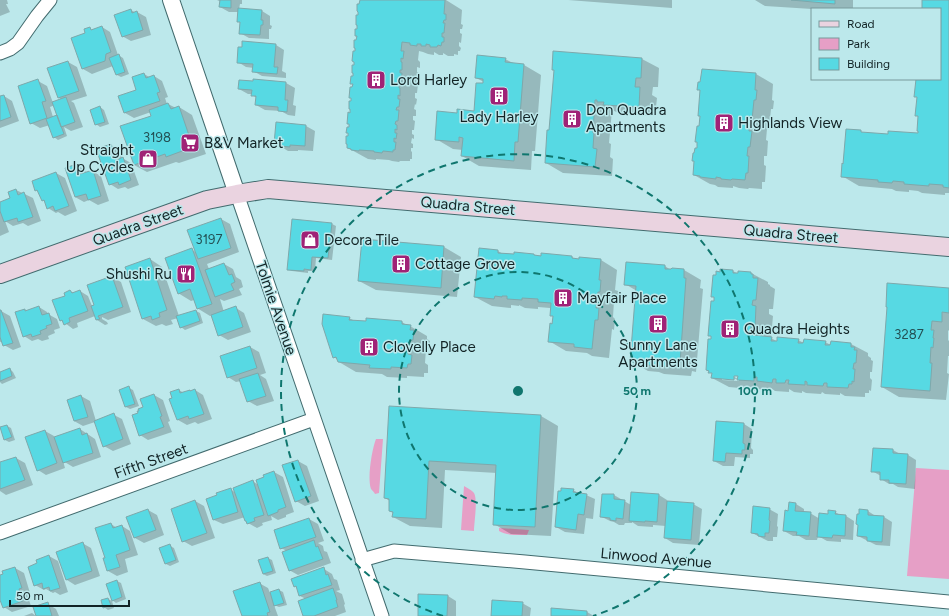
<svg xmlns="http://www.w3.org/2000/svg" width="949" height="616" viewBox="0 0 949 616" font-family="Figtree,sans-serif">
  <style>
    .green { fill: #e69fc6 }
    .shadow { fill: #0003; fill-rule: evenodd }
    .building { fill: #57d9e3; stroke: #7ea8ab }
    .lines { fill: none; stroke-linecap: round; stroke-linejoin: round }
    .minor-casing { stroke: #426b6e; stroke-width: 15 }
    .tertiary-casing { stroke: #426b6e; stroke-width: 18 }
    .secondary-casing { stroke: #426b6e; stroke-width: 20 }
    .minor { stroke: #fff; stroke-width: 13 }
    .tertiary { stroke: #fff; stroke-width: 16 }
    .secondary { stroke: #ead3e0; stroke-width: 18 }
    .ring { fill: none; stroke: #0f766e; stroke-width: 2; stroke-dasharray: 7 5 }
    .labels { text-anchor: middle; dominant-baseline: central; stroke-width: 3; stroke-linejoin: round; paint-order: stroke }
    .number-label { font-size: 13px; fill: #235054 }
    .poi-label { font-size: 15px; fill: #122325; stroke: #bce8eb; text-anchor: start }
    .street-label { font-size: 15px; fill: #122325; stroke: #bce8eb }
    .centre { fill: #0f766e; stroke: #bce8eb; stroke-width: 2 }
    .ring-label { font-size: 12px; text-anchor: middle; font-weight: bold; fill: #0f766e; stroke: #bce8eb; stroke-width: 3; stroke-linejoin: round; paint-order: stroke }
  </style>
  <rect width="100%" height="100%" fill="#bce8eb"/>
  <path class="green" d="M376,439H383L379,493L375,494C374,492 372,490 371,489C367,478 372,449 376,439Z
    M916,468L949,470V579L907,576Z
    M464,486C467,488 472,490 474,493C478,500 474,523 474,531L461,530Z
    M499,528L529,530L527,535C519,535 507,536 499,531Z"/>
  <path class="shadow" d="M0,0H7L8,4H6L10,12L0,16Z
    M217,0H242V4H240L239,9L262,11L270,16V25L272,26L271,29H269V39L249,38L240,33L241,23L238,21V12H229L220,7L221,2Z
    M360,0H446L462,10L461,24L463,25L462,29H460V33L462,34L461,43L459,42V46L461,48L460,51H458V55L454,54V56H448L443,53V55H439L434,52V55L428,54L423,52L419,51L418,60L420,62V68L417,67V72L419,73L418,79H417L416,83L418,84L417,93H415V98L417,99L416,105L415,104L414,109L416,110V116H413V120L415,121L414,130H412V134L414,135V139L412,138L411,143L413,144V148H411V151L412,152V159H410V161H400L399,162L392,161L389,160L376,159V160L368,159L348,148L354,85L351,83L354,77L357,37L356,36L358,30Z
    M568,0H672V8Z
    M753,0H853V9H812L765,6L755,0Z
    M923,0H949V193H945V195L922,193L918,191L909,190V192L896,191L892,189L859,186L842,176L844,165L860,131L863,133L889,135L919,134V117L916,115L918,97L915,96L917,79H940V9H923Z
    M131,10L136,13L137,12L146,17L151,35L131,41L122,36Z
    M102,27L110,32L118,55L123,58L129,74L121,77L117,75L113,66L92,74L83,69L72,38L86,33L89,29L93,31Z
    M276,45L284,50L282,71L286,73V78L262,76L253,71L254,68L246,67L238,62Z
    M505,59L515,64L524,65L541,75L535,151H532L531,170L479,166L462,156L463,150L453,149L436,139L458,114L475,112L484,82L476,78Z
    M642,59L659,68L658,87H653L652,95L657,98L655,116L621,114L612,110L609,143L611,144L610,157L613,159L612,176L563,173L546,163L550,131L555,71L553,70Z
    M68,62L77,67L87,96L71,101L74,103L83,127L71,131L64,127L67,136L58,140L54,137L50,125L40,128L31,123L38,81L47,86L53,103L62,100L59,98ZM55,105L59,117H53L50,107Z
    M703,70L756,74L773,84L772,100L774,101L773,109H771L769,129H767L766,140L768,141L767,156H764V165L766,166L765,182H762V189L749,188L748,189L739,188L733,186V188L718,187L715,185L710,184L694,175L695,162L693,161L698,149L701,116V91L698,89L701,83Z
    M144,74L151,78L154,76L162,81L168,97L165,98L167,104H168L176,108L179,107L192,115L206,154L179,163L176,162L147,172L134,165L152,116L151,112L134,118L125,113L120,97L138,91Z
    M254,80L286,83L295,88L293,105L296,106L295,116L288,115L281,111L265,110L256,105L257,98L252,95L253,94H248L239,89L253,82Z
    M4,96L12,101L19,121L0,128V97Z
    M100,107L104,110L109,124L100,127L96,124Z
    M277,123L306,126L315,131L313,151L298,150V151H288L275,143Z
    M111,145L119,150L122,158L131,163L139,185L128,189L125,187L118,189L110,184Z
    M77,165L85,170L86,173L92,171L101,176L109,201L98,205L89,200L84,202L75,197Z
    M56,173L65,178L77,211L65,216L58,212L56,213L48,208L46,202L42,200L39,192L36,190Z
    M16,190L33,198L41,221L28,226L23,223L13,226L5,221L9,232L0,236V203L11,198Z
    M221,219L230,224L239,252L207,264L209,269L224,264L233,269L236,277L241,280L243,287L239,289L242,295L224,301L220,299L224,312L236,308L244,313L251,332L228,340L219,335L212,315L210,316L197,308L194,300L191,301L178,293L192,250L196,252Z
    M332,224L336,226L332,260L316,258L315,271H308V273L292,271L288,269Z
    M363,240L444,247L461,257L457,297L376,290L359,281Z
    M498,251L503,254L572,257L576,260H601L617,270L615,290L618,291L617,301H614L613,317L615,319L614,330L612,329L609,358L592,356L587,353L566,351L549,341L554,317L551,315V309L550,308L538,307V309L525,308L519,305V306L511,305V308L492,306L475,297Z
    M150,259L162,267L179,316L196,311L200,313L203,323L185,330L181,327L178,318L171,320L173,324L166,326L162,324L156,326L143,319L126,268Z
    M665,266L672,271L684,270L701,280L700,288L703,289L696,372L692,371L691,376L664,374L659,372L648,371L631,361L637,291L625,284Z
    M733,271L738,274L751,273L768,282V284L770,285V286L775,289L773,309H769V314L773,316L771,338L778,342L798,340L804,343L825,342L831,345L832,342L851,344L868,353V356L871,358V360L873,361L872,372H870V378L872,380L871,391L869,390V393H865V397L845,396L840,393V395L825,394L822,392L821,394L806,393L802,391V393L794,392L789,389V392L775,391L771,388V390L755,389L751,387L750,389L729,387L712,378L713,374L707,370L712,340V337L709,335L715,302V298L712,296ZM730,372L739,377V381L722,380V378L738,379L729,374Z
    M112,277L121,282L131,312L108,320L102,317V319L107,322L108,324L105,325L97,320L95,316L77,323L78,327L73,329L61,320L66,296L70,291L74,293L80,291L88,296L92,306L95,305Z
    M949,289V331L948,330V340L949,341V356H948L947,373L949,374L946,400L899,397L882,387Z
    M39,307L47,312L48,314L57,319L60,328L54,330L55,333L48,336L49,339L42,341L38,339L32,341L24,336L25,310L27,311Z
    M1,311L10,316L21,347L13,350L4,345L3,341L0,342V312Z
    M349,318L355,321L402,322L408,326H410L427,336V339L430,341V349H426L425,363L428,365V373H424V377L407,376V378L387,377L382,374L356,372L339,362L338,360L334,357Z
    M250,347L259,352L266,373L260,375L266,379L274,401L257,406L248,401L241,381L236,382L228,377Z
    M10,369L13,372L16,378L2,384L0,382V373Z
    M129,388L133,390L139,406L130,409L126,407Z
    M179,390L184,393L190,391L192,392L195,390L203,395L212,419L198,424L195,422L187,425L178,420L170,399L173,398Z
    M154,395L163,400L170,421L168,422L172,432L148,440L140,435L139,414Z
    M81,396L90,401L96,421L114,415L122,419L131,444L113,451L104,446L95,422L83,426L74,421Z
    M390,407L541,416L558,426L551,536L511,534L494,524L497,473L445,470L442,528L410,526L393,517V513L390,511V501L385,498Z
    M744,424L752,429L751,448L753,450V454H750V458L735,457L734,466H723L714,461Z
    M7,426L11,428L15,440L9,442L5,440L1,428Z
    M80,429L95,439L101,457L73,467L63,461L65,468L46,475L38,470L45,431L54,436V438Z
    M893,450L900,454L908,455L916,460L915,489L898,487L893,484H889L881,479V476L872,471Z
    M16,458L25,463L33,485L6,495L0,491V463Z
    M298,461L307,466L319,501L305,506L296,501Z
    M274,472L283,477L294,512L286,515V517L278,520L271,516L272,520L262,523L263,525L257,528L248,523L245,517L223,524L214,520L230,489L236,493L252,481L259,485Z
    M573,490L580,494L586,495L595,499L593,519L586,518L584,534L565,532L556,527Z
    M603,495H614L631,505L659,495L667,500V502L693,504L702,509L699,545L673,543L665,538L666,526L653,525V527L638,526L632,522V523H625L624,525H619L614,522L610,521L602,517Z
    M195,501L204,506L215,538L192,546L183,541Z
    M790,503L796,504L804,509V513H810L820,519L835,512L842,516H846L854,521L853,540L841,539V542L827,541L818,536L817,540H806L799,536H793L784,531L789,512Z
    M769,509L778,514L777,526L778,527L777,537H773V541H768L752,533Z
    M148,510L157,515L164,535L144,543L135,538L127,518Z
    M860,511H868L877,517H884L892,522L890,546L876,545L858,536Z
    M309,519L318,524L324,541L318,543L323,546L324,551L327,552L331,563L298,575L289,570L287,551L281,548Z
    M111,524L117,528L122,526L130,531L138,555L125,559L128,572L117,576L108,571L104,559H107Z
    M82,543L91,548L100,576L75,585L67,580Z
    M170,546L174,548L179,562L170,566L166,564Z
    M49,556L58,561L68,592L60,595L55,592L53,593L46,589L44,590L35,585L38,564Z
    M268,558L272,560L276,573L267,576L263,574Z
    M15,568L24,573L30,593L27,594L31,606L12,612L4,607L0,597V576Z
    M324,569L332,574L334,579L337,580L340,590L336,591L342,594L345,604L344,605L346,612L335,616H304L306,599L300,596L297,587L295,586Z
    M117,581L121,583L126,599L116,603L112,600Z
    M259,583L268,588L270,593L279,590L283,592L287,605L279,607L274,605L278,616H243Z
    M448,596L456,601V616H419Z
    M108,599L112,601L114,608L108,610L104,607Z
    M522,603L531,608L530,616H492Z
    M48,604L56,609L59,616H37Z
    M587,612L594,616H552Z
    M32,613L36,616H24Z"/>
  <path class="building" d="M220,0H231V8L219,7Z
    M360,0H445L444,14H446V20H444L443,23H445L444,33H442V37H444V42H442L441,46L438,45L437,47H430V45L426,44V46H421V44H417V46L410,45V43L402,42L401,51H404L403,59L401,58V62H402V70H400V73H402L401,84H399V88H400V96L398,95V99H400L399,107H397L396,110H399L398,121H396L395,124L397,125V130L395,129V133H397L396,139L394,138V142H396L395,150H393V152L383,151L382,153L374,152V151L359,150V151L351,150V149L347,148V144H346V136H348V133H346L347,127H349V124H347L348,112L350,113V109H349V101H351V98H349L350,87H352L353,84H350L351,76H353V73H352V65H354V62L352,61L353,51H355V48H354V40H356L357,36H355V29H357V25H356V15H358V12L357,11V4H359Z
    M791,0H835V4Z
    M922,0H949V188L943,187V185L929,184V186L904,184V182L893,181L892,183L878,182V180L841,177L842,163L843,164L846,129L861,130V132L888,134V131L918,133V131H917L918,116H915L917,97H914L916,79H940V9H922Z
    M238,8L262,10L261,20H263V25H261L260,35L239,34L240,22H237Z
    M131,9L132,13L137,11L143,30L122,37L114,15Z
    M102,26L111,52L106,54L105,61L82,69L71,38L85,33L84,29L90,27L91,30Z
    M242,41L276,44L274,67H278L277,74L252,72L253,64L237,63L238,47H242Z
    M553,51L642,58L641,78H636L635,87H640L639,107L603,105L604,102H597V100H595L593,133H594L593,148L597,149L595,167L545,163L547,130H549L554,70H552Z
    M119,54L125,72L116,75L109,58Z
    M477,55L506,58L505,62L524,64L518,142H515L514,161L461,156L463,138L459,137V142L435,140L437,111L457,113V109L474,111L476,83H483V79L475,78Z
    M68,61L79,91L58,98L47,68Z
    M702,69L756,73L755,90H757L756,100H754L752,120H750L749,131H752L750,147H748L747,156H749L748,173H746L745,180L732,179L731,180L721,179V178L716,177V179L700,177V176L693,175L694,161H692L693,153H694L695,148H697V142H695L697,126H699L700,116H698L700,90H697L698,82H700Z
    M144,73L146,78L154,75L160,92L157,93L160,101L124,113L118,96L136,90L132,77Z
    M38,79L46,101L42,102L47,118L30,124L18,86Z
    M253,79L286,82L285,100H288L287,112L278,111V107L255,105L256,96H251L252,90L238,89L239,80L253,81Z
    M4,95L11,117L0,121V96Z
    M66,97L75,122L61,127L52,102Z
    M168,103L171,109L179,106L193,147L166,157L165,154L134,165L120,126L151,116L149,110Z
    M100,106L105,122L95,125L90,110Z
    M57,115L64,134L53,138L46,119Z
    M276,122L306,125L305,146L290,145V147L279,146V144H274Z
    M111,144L117,160L123,157L131,180L119,185L118,182L109,185L96,149Z
    M77,164L80,174L93,170L101,196L88,200L86,194L75,197L65,168Z
    M56,172L69,206L55,211L53,206L47,209L44,200L42,201L37,190L35,191L32,181Z
    M16,189L18,195L24,192L33,217L18,222L17,218L4,222L0,211V202L10,198L8,192Z
    M221,218L231,248L198,259L187,230Z
    M292,219L332,223L328,258L312,257L311,270L304,269V271L287,270Z
    M362,239L444,246L441,288L358,281Z
    M192,248L212,304L197,309L190,289L178,294L165,258Z
    M479,248L498,250V253L514,254V252L534,254V255L541,256V253L572,256V258L579,259V257L601,259L599,280H601L600,292H598L596,308H599L598,320H595L592,349L574,347V344L548,342L550,323L552,324L553,316H550L551,303L538,302V299L522,298V300L507,299V296H502V297L495,296L494,299L474,297Z
    M150,258L167,310L159,313L160,317L152,320L151,316L142,319L125,267Z
    M626,262L665,265V269H671L672,268L684,269V278H686L680,363L675,362L674,367L646,365V363L630,362L636,286L624,285Z
    M224,263L229,275L232,274L235,282L231,284L234,290L215,297L205,270Z
    M720,269L733,270V273H738V271L751,272V274H753V278H758L756,300H753L752,305L756,306L755,328L751,327L750,330H754V335L772,337L771,341H777V337L799,339L798,343H803L804,339L826,341L825,345H830L831,341L851,343V347H855L854,350H857L856,363H854L853,369H855L854,382L852,381V384H849L848,388L827,387V383H824L823,386L807,385V382L805,381V385L788,384L789,380H786L785,383H776V379H773L772,383L757,381V377H754V381L737,380L738,376H734V380L711,378L712,373H708L709,371L706,370L708,339H711V336H708L711,301H714V297H711L713,275H716V271L720,272Z
    M112,276L123,307L98,316L100,319L96,320L91,306L94,305L87,285Z
    M887,283L949,288V313L942,312V322L932,321L931,330H934L933,338H934L933,348L931,347L930,363H932L930,391L881,387L887,307H886Z
    M70,290L72,293L80,290L88,311L69,318L70,322L64,325L62,320L60,321L52,300L65,296L64,293Z
    M39,306L42,315L49,313L52,324L46,326L47,328L40,331L41,334L32,337L31,334L23,337L15,312L25,309V311Z
    M236,306L243,327L218,336L211,315Z
    M0,310H1L13,343L3,346L0,337Z
    M196,310L200,321L180,328L176,316Z
    M323,314L350,317L349,320L366,321V318L402,321V324L411,325L410,330H414L413,340H410L408,354L412,355L411,364H408L407,368L391,367V369L369,368L370,365L338,362L336,357L333,358L322,324Z
    M250,346L257,368L227,378L220,356Z
    M10,368L12,376L0,381V372Z
    M258,373L266,396L247,402L239,379Z
    M129,386L135,404L125,407L119,390Z
    M179,389L180,393L190,390V391L195,389L204,414L189,419L188,416L177,420L169,399L172,398L170,392Z
    M154,394L162,416L160,417L164,427L139,436L132,415L138,413L137,411H139L138,409L143,407L140,399Z
    M81,395L88,417L74,421L67,400Z
    M389,406L541,415L535,527L493,525L496,465L429,461L426,519L392,517L393,512L389,511V499L384,498Z
    M114,413L123,439L103,447L94,421Z
    M716,421L744,423L743,443L745,444V450H742V454L726,453L725,462L713,461Z
    M7,425L12,437L4,440L0,427Z
    M80,428L82,435L87,433L93,453L63,463L54,437Z
    M45,430L57,463L37,471L25,437Z
    M873,448L893,449V453L908,454L906,484L889,483V480H880V472H871Z
    M16,457L25,480L0,489V462Z
    M298,460L311,496L295,502L282,465Z
    M274,471L286,507L278,510V512L268,516L256,480L264,477L263,475Z
    M253,480L264,515L254,518L255,521L247,524L246,521H245L233,488Z
    M231,488L238,512L213,520L206,499L217,495L216,493Z
    M561,488L574,489L573,492L587,494L584,515L578,514L576,530L555,527L558,491H561Z
    M631,492L659,494L657,522L645,521V522L629,521Z
    M602,494H614V499L625,500L623,519L616,518V521L610,520V518L600,517Z
    M195,500L207,533L182,542L171,509Z
    M667,501L694,503L691,540L664,538Z
    M789,502L796,503L795,511L811,512L809,536L796,535L797,532L783,531L785,510L788,511Z
    M753,506L770,508L769,520L770,521L769,533H765V537L758,536V534L751,533Z
    M148,509L156,530L134,538L126,517Z
    M859,509L868,510V515L884,516L882,542L867,541V537L857,536L858,525L856,524L857,514H859Z
    M828,510L836,511L835,514L846,515L845,536L833,535L832,538L817,537L819,513L828,514Z
    M309,518L316,537L280,549L274,530Z
    M111,523L113,528L122,525L130,550L116,555L120,567L107,571L103,558H105L95,528Z
    M314,540L316,547L318,546L323,559L289,571L282,552Z
    M83,542L92,571L66,580L56,552Z
    M170,544L176,560L165,564L159,548Z
    M49,555L60,588L50,591L49,587L43,589L42,583L34,586L28,567L37,563L36,560Z
    M268,557L273,571L263,574L258,560Z
    M15,567L22,588L19,589L23,601L3,608L0,600V575L3,574L2,571Z
    M324,567L326,575L328,574L332,585L299,596L296,586L294,587L291,579Z
    M117,580L122,597L112,601L106,584Z
    M260,582L270,612L267,613L268,616H242L233,591Z
    M333,588L337,600H336L338,607L314,616H303L298,601Z
    M279,589L284,603L274,606L270,592Z
    M418,594L448,595L447,616H418Z
    M108,598L111,605L103,608L101,600Z
    M492,600L523,602L522,616H491Z
    M48,602L52,616H36L33,607Z
    M551,608L587,611V616H551Z"/>
  <g class="lines">
    <g class="minor-casing">
      <path id="minor" d="M0,53L10,49L18,43L37,16L50,0
        M237,194L382,616
        M0,533L314,419
        M362,560L394,551L525,562L949,602"/>
    </g>
    <g class="tertiary-casing">
      <path id="tertiary" d="M171,0L237,194"/>
    </g>
    <g class="secondary-casing">
      <path id="secondary" d="M0,274L207,200L237,194L268,189L949,247"/>
    </g>
    <use href="#minor" class="minor"/>
    <use href="#tertiary" class="tertiary"/>
    <use href="#secondary" class="secondary"/>
  </g>
  <g class="ring">
    <circle cx="518" cy="391" r="119"/>
    <path d="M443 616A237 237 0 1 1 593 616"/>
  </g>
  <defs>
    <g id="building-square" transform="scale(1)"><rect x="-9" y="-9" width="18" height="18" rx="4" fill="#a02276" stroke="#bce8eb"/><path d="M-4-6H4V6H1V3H-1V6H-4ZM-2.5-4.3h1.7v1.8h-1.7ZM.8-4.3h1.7v1.8H.8ZM-2.5-1h1.7V.8h-1.7ZM.8-1h1.7V.8H.8Z" fill="#fff"/></g>
    <g id="supermarket-square" transform="scale(1)"><rect x="-9" y="-9" width="18" height="18" rx="4" fill="#a02276" stroke="#bce8eb"/><path d="M-6-5.5h2.5l.6 2H6L4.5 2H-2.5L-4.4-4H-6ZM-1.5 3.2a1.3 1.3 0 1 0 .1 0ZM3 3.2a1.3 1.3 0 1 0 .1 0Z" fill="#fff"/></g>
    <g id="shop-square" transform="scale(1)"><rect x="-9" y="-9" width="18" height="18" rx="4" fill="#a02276" stroke="#bce8eb"/><path d="M-5-2.5h2.3a2.7 3.5 0 0 1 5.4 0H5L5.5 6h-11ZM-1.5-2.5h3a1.5 2.3 0 0 0-3 0Z" fill="#fff"/></g>
    <g id="restaurant-square" transform="scale(1)"><rect x="-9" y="-9" width="18" height="18" rx="4" fill="#a02276" stroke="#bce8eb"/><path d="M-5-6h1v4h1v-4h1v4h1v-4h1v5L-1.5 .5V6h-2V.5L-5-1ZM5-6V6H3V1.5H1.5Q1.5-4 5-6Z" fill="#fff"/></g>
  </defs>
  <g fill-rule="evenodd">
    <use href="#building-square" x="376" y="80"/>
    <use href="#building-square" x="499" y="96"/>
    <use href="#building-square" x="572" y="119"/>
    <use href="#building-square" x="724" y="123"/>
    <use href="#supermarket-square" x="190" y="143"/>
    <use href="#shop-square" x="148" y="159"/>
    <use href="#shop-square" x="310" y="240"/>
    <use href="#building-square" x="401" y="264"/>
    <use href="#restaurant-square" x="186" y="274"/>
    <use href="#building-square" x="563" y="298"/>
    <use href="#building-square" x="658" y="324"/>
    <use href="#building-square" x="730" y="329"/>
    <use href="#building-square" x="369" y="347"/>
  </g>
  <g class="labels">
    <g class="number-label">
      <text x="157" y="137">3198</text>
      <text x="209" y="239">3197</text>
      <text x="909" y="334">3287</text>
    </g>
    <g class="poi-label">
      <text x="390" y="80">Lord Harley</text>
      <text x="586" y="110">Don Quadra<tspan x="586" dy="17">Apartments</tspan></text>
      <text x="499" y="117" text-anchor="middle">Lady Harley</text>
      <text x="738" y="123">Highlands View</text>
      <text x="204" y="143">B&amp;V Market</text>
      <text x="134" y="150" text-anchor="end">Straight<tspan x="134" dy="17">Up Cycles</tspan></text>
      <text x="324" y="240">Decora Tile</text>
      <text x="415" y="264">Cottage Grove</text>
      <text x="172" y="274" text-anchor="end">Shushi Ru</text>
      <text x="577" y="298">Mayfair Place</text>
      <text x="744" y="329">Quadra Heights</text>
      <text x="658" y="345" text-anchor="middle">Sunny Lane<tspan x="658" dy="17">Apartments</tspan></text>
      <text x="383" y="347">Clovelly Place</text>
    </g>
    <g class="street-label">
      <text transform="translate(468 206) rotate(5)">Quadra Street</text>
      <text transform="translate(138 225) rotate(-20)">Quadra Street</text>
      <text transform="translate(791 234) rotate(5)">Quadra Street</text>
      <text transform="translate(276 308) rotate(71)">Tolmie Avenue</text>
      <text transform="translate(151 461) rotate(-20)">Fifth Street</text>
      <text transform="translate(656 558) rotate(5)">Linwood Avenue</text>
    </g>
  </g>
  <circle cx="518" cy="391" r="6" class="centre"/>
  <g class="ring-label">
    <text x="637" y="395">50 m</text>
    <text x="755" y="395">100 m</text>
  </g>
  <rect x="811" y="8" width="130" height="72" fill="#bce8eb" stroke="#78999c"/>
  <rect x="819" y="21" width="20" height="6" fill="#ead3e0" stroke="#78999c"/>
  <text x="847" y="28" font-size="12" fill="#122325">Road</text>
  <rect x="819" y="38" width="20" height="12" fill="#e69fc6" stroke="#78999c"/>
  <text x="847" y="48" font-size="12" fill="#122325">Park</text>
  <rect x="819" y="58" width="20" height="12" fill="#57d9e3" stroke="#78999c"/>
  <text x="847" y="68" font-size="12" fill="#122325">Building</text>
  <path d="M10 600v6h119v-6" fill="none" stroke="#122325" stroke-width="2"/>
  <text x="16" y="600" font-size="12" fill="#122325" stroke="#bce8eb" stroke-width="3" paint-order="stroke">50 m</text>
</svg>
